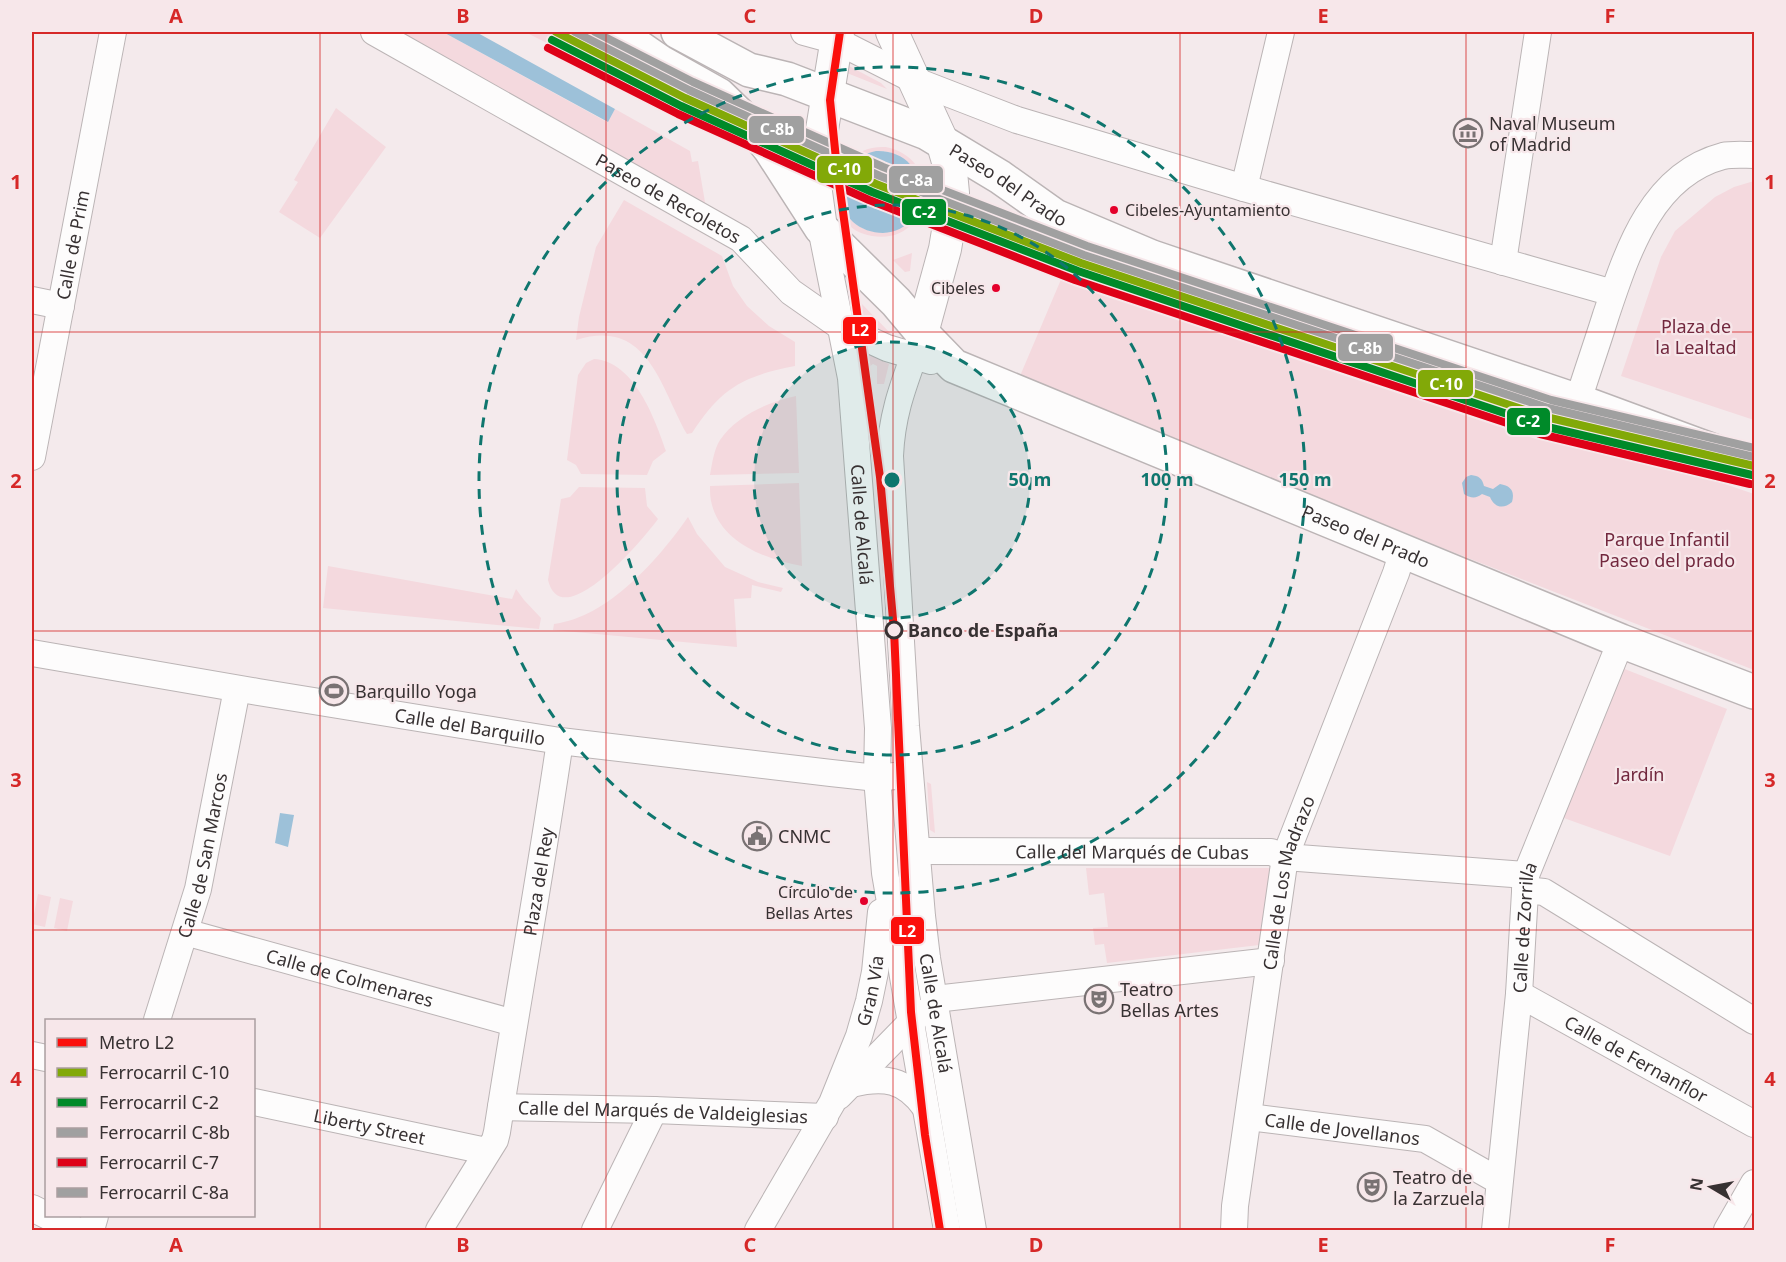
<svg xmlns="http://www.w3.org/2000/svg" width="1786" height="1262" viewBox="0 0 1786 1262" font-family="'Noto Sans',sans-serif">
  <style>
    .green { fill: #f4d9de; fill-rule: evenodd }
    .water { fill: #9dc1d9; fill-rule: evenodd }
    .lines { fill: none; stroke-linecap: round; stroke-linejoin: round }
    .minor-casing { stroke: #bbb4b5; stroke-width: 28 }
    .major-casing { stroke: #bbb4b5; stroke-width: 34 }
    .highway-casing { stroke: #bbb4b5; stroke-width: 36 }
    .minor { stroke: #fdfcfc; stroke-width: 26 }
    .major { stroke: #fdfcfc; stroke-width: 32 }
    .highway { stroke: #fdfcfc; stroke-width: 33 }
    .rail-1-casing { stroke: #f7e7ea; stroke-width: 12 }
    .rail-2-casing { stroke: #f7e7ea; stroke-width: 12 }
    .rail-3-casing { stroke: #f7e7ea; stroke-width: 12 }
    .rail-4-casing { stroke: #f7e7ea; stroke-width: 12 }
    .rail-5-casing { stroke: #f7e7ea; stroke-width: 12 }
    .rail-1 { stroke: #82a908; stroke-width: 8 }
    .rail-2 { stroke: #008a29; stroke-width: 8 }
    .rail-3 { stroke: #a0a0a0; stroke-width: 8 }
    .rail-4 { stroke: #de0118; stroke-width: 8 }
    .rail-5 { stroke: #a0a0a0; stroke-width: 8 }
    .metro-1-casing { stroke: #f7e7ea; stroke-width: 12 }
    .metro-1 { stroke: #fb0f0c; stroke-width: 8 }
    .grid { fill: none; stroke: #d62828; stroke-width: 1.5; stroke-opacity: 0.55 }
    .ring { fill: none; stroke: #0f766e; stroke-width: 3; stroke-dasharray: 10 8 }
    .bus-dot { fill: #e4002b; stroke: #f7e7ea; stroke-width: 2 }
    .stop-dot { fill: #f7e7ea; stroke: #373132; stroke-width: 3 }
    .labels { text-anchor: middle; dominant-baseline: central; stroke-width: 4.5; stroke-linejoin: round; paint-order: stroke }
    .bus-label { font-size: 16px; fill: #373132; stroke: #f7e7ea; text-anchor: end }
    .poi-label { font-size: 18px; fill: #373132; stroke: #f7e7ea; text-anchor: start }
    .street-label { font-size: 18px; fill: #373132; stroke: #f7e7ea }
    .park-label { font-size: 18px; fill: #72283e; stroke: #f7e7ea }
    .stop-label { font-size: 18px; font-weight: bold; fill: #373132; stroke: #f7e7ea; text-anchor: start }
    .centre { fill: #0f766e; stroke: #f7e7ea; stroke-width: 3 }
    .ring-label { font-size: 18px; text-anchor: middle; font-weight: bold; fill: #0f766e; stroke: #f7e7ea; stroke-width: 4.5; stroke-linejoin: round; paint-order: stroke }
    .line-badge { stroke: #f7e7ea; stroke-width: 2 }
    .badge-label { font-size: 16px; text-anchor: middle; font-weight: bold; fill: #fff }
    .neatline { fill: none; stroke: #d62828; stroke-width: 2 }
    .grid-label { font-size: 20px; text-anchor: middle; font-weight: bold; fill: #d62828 }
  </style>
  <rect width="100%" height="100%" fill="#f4eaec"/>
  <path class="green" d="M396,32H443L607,122L615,109L690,151L692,162L698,161L706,208Z
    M525,32H589L619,58L640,70L630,87L615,79L612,81L587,69V63Z
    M849,66L881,83L887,89L847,73Z
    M336,108L386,147L320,238L279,212L298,182L294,180Z
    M886,147C947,160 931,246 872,236C817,227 827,144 886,147ZM882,151C907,154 928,177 919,203C902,257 824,229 842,179C845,170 851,161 859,157C865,154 875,153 882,151Z
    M1754,181V420L1621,376L1661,257L1675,231L1715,197L1734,187Z
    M624,200L722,256L733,286L747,306L769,326L795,342V366C743,376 721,388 692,433L687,434C660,387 648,317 576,340L579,317L596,247Z
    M912,253L910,271L905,272L893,260Z
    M1065,270L1147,301L1164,293L1177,296L1754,494V670L1440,547L1020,376Z
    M857,301L861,303L893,336L891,341L859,320Z
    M863,352L889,364L884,384H877V366L873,364L870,366V384L865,383Z
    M594,359C634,361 655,419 666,451L653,461L647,475L581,474L576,465L567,460L578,375L586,363Z
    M796,396L799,473L710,475C712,464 714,449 720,440C737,415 769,402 796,396Z
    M799,483L802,566C767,560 722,543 712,505C710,499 710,492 710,486Z
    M579,487L645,488L647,506L658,519C645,537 562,637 548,580L561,499L570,497Z
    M688,517L697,534L725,567L758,582L783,588L781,592L752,585L751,598L734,599L737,647L553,630L554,624C608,617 658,560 688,517Z
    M328,566L512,599L516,589L524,600L541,618L539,629L323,608Z
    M1622,668L1727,709L1670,856L1561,817Z
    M927,782L931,784L935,833L930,830Z
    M1086,868H1270L1259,945L1107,963L1104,944L1095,945L1093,928L1108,927L1104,893L1089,895Z
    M38,894L51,897L45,927L32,924Z
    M60,898L73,901L67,931L54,928Z"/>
  <path class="water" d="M443,32H476L615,109L608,122Z
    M876,151C933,149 936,230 883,233C872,233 861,229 853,222C827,197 843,158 876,151ZM880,174L890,179C895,190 895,204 884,211L873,208L869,195L872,178Z
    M1471,475C1479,476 1482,478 1484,486L1493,489L1500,484C1511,486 1515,491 1512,502C1503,510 1494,507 1490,497L1482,494C1476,499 1470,498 1464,494L1462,483L1466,477Z
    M280,813L294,815L288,847L275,843Z"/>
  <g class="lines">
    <g class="minor-casing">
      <g id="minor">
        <path id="s1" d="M374,32L741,239L791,292L841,327L887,348L931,361"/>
        <path d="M804,32L837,41L916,81L1017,120L1244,188L1613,293"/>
        <path d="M1244,188L1281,32"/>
        <path id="s2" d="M821,228L851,378L878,728L877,778L885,873L947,1230"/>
        <path d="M1503,262L1538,32"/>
        <path d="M32,300L61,306"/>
        <path id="s3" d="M922,333C907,377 892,408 890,456L906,726L922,916L927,958L973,1230"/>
        <path d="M1578,401C1587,372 1597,344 1606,315C1627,253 1651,175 1723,156C1732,154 1744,155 1754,155"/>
        <path id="s4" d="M32,457L113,32"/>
        <path id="s5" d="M32,653L258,692L560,741L831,773L877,778L895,776"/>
        <path id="s6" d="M916,851L1271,852L1285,857L1526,875"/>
        <path d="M1525,890L1544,892L1754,1021"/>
        <path id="s7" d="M185,932L514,1023"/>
        <path id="s8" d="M1519,994L1754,1124"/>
        <path d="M935,999L1271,961"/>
        <path id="s9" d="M157,1020L198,889L237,689"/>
        <path d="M32,1055L46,1058"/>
        <path d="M851,1084C884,1076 905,1079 925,1107"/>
        <path d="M839,1096L920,1013"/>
        <path id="s10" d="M254,1102L486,1151"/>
        <path id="s11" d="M501,1107L654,1110L825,1117"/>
        <path id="s12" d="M1249,1117L1425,1139L1499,1181"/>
        <path d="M32,1208L76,1230"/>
        <path d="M91,1230L95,1216"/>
        <path id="s13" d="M439,1230L495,1140L497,1132C517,1002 541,872 560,741"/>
        <path d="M595,1230L654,1110"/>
        <path id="s14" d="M758,1230L832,1103L859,1036L869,1001L875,972L881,912"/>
        <path id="s15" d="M1234,1230L1235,1206L1285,857L1396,573L1403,551"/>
        <path id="s16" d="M1495,1230L1519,994L1526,875L1621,641"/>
        <path d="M1727,1230L1754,1183"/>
      </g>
    </g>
    <g class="major-casing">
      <path id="major" d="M892,32L942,141L951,172L953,193L950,219L945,249L922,333
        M821,228L815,185L818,154L838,32"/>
    </g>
    <g class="highway-casing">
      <g id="highway">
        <path id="s17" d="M617,32L662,63L719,95L753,128L770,149L821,228L896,302L922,333L954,366L1621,641L1754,692"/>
        <path id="s18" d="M678,32L749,70L787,79L927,133L1000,177L1055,216L1152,257L1578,401L1754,466"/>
      </g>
    </g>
    <use href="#minor" class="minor"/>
    <use href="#major" class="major"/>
    <use href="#highway" class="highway"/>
    <g class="rail-1-casing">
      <path id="rail-1" d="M556,32L685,98L876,184L1081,263L1546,417L1754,466"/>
    </g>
    <g class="rail-2-casing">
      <path id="rail-2" d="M552,40L681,106L872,192L1078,271L1543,426L1752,475"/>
    </g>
    <g class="rail-3-casing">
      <path id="rail-3" d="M575,32L689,90L880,176L1084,255L1548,408L1754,457"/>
    </g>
    <g class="rail-4-casing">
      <path id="rail-4" d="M548,48L678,114L869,200L1075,280L1540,434L1750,484"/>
    </g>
    <g class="rail-5-casing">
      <path id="rail-5" d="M595,32L693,82L883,167L1087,246L1551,400L1754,448"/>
    </g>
    <use href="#rail-1" class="rail-1"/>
    <use href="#rail-2" class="rail-2"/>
    <use href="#rail-3" class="rail-3"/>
    <use href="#rail-4" class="rail-4"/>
    <use href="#rail-5" class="rail-5"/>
    <g class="metro-1-casing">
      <path id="metro-1" d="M840,32L830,100L837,169L880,477L894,630L911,1012L925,1135L940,1230"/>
    </g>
    <use href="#metro-1" class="metro-1"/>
  </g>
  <path class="grid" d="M320,32V1230M606,32V1230M893,32V1230M1180,32V1230M1466,32V1230M32,332H1754M32,631H1754M32,930H1754"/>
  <circle cx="892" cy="480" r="138" fill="#0f766e" fill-opacity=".12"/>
  <g class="ring">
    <circle cx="892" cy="480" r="138"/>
    <circle cx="892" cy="480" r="275"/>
    <circle cx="892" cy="480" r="413"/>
  </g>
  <defs>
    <g id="museum-ring" transform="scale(1.5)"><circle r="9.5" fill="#f7e7ea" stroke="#797273" stroke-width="1.5"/><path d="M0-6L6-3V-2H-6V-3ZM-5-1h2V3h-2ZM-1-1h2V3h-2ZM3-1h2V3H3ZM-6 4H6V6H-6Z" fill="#797273"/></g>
    <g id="stadium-ring" transform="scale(1.5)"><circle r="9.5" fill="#f7e7ea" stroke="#797273" stroke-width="1.5"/><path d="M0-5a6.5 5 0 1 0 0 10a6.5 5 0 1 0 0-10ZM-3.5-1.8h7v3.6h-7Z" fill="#797273"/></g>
    <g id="civic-ring" transform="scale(1.5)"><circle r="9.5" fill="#f7e7ea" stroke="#797273" stroke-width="1.5"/><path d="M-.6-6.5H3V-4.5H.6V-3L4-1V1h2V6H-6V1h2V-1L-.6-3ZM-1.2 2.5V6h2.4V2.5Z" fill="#797273"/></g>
    <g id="theatre-ring" transform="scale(1.5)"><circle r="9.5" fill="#f7e7ea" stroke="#797273" stroke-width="1.5"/><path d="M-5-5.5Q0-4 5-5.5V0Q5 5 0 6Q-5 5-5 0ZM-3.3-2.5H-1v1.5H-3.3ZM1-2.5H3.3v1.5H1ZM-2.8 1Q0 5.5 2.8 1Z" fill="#797273"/></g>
  </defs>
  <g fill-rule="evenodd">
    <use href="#museum-ring" x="1468" y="133"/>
    <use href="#stadium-ring" x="334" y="691"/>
    <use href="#civic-ring" x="757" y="836"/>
    <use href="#theatre-ring" x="1099" y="999"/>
    <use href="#theatre-ring" x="1372" y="1187"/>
  </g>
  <g class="bus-dot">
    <circle cx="1114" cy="210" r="5"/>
    <circle cx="996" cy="288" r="5"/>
    <circle cx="864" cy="901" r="5"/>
  </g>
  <circle class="stop-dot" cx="894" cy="630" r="8"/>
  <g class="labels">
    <g class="bus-label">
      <text x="1125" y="210" text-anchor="start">Cibeles-Ayuntamiento</text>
      <text x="985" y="288">Cibeles</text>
      <text x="853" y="892">Círculo de<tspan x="853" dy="21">Bellas Artes</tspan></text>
    </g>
    <g class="poi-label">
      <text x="1489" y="123">Naval Museum<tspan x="1489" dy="21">of Madrid</tspan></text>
      <text x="355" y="691">Barquillo Yoga</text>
      <text x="778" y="836">CNMC</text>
      <text x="1120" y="989">Teatro<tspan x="1120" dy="21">Bellas Artes</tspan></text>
      <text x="1393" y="1177">Teatro de<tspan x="1393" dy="21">la Zarzuela</tspan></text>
    </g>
    <g class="street-label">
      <text stroke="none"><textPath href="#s18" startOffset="366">Paseo del Prado</textPath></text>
      <text stroke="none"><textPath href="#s1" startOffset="338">Paseo de Recoletos</textPath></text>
      <text stroke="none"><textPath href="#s4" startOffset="216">Calle de Prim</textPath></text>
      <text stroke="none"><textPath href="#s2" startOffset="300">Calle de Alcalá</textPath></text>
      <text stroke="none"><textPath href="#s17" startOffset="926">Paseo del Prado</textPath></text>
      <text stroke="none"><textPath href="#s5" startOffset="444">Calle del Barquillo</textPath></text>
      <text stroke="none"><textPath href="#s6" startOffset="216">Calle del Marqués de Cubas</textPath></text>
      <text stroke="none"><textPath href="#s9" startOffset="171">Calle de San Marcos</textPath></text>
      <text stroke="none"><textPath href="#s13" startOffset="368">Plaza del Rey</textPath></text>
      <text stroke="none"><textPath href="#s15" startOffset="352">Calle de Los Madrazo</textPath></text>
      <text stroke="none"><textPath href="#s16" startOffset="304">Calle de Zorrilla</textPath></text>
      <text stroke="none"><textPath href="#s7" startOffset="171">Calle de Colmenares</textPath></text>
      <text stroke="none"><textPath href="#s14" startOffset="266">Gran Vía</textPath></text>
      <text stroke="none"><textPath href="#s3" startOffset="687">Calle de Alcalá</textPath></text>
      <text stroke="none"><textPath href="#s8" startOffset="134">Calle de Fernanflor</textPath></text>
      <text stroke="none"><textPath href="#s11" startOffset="162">Calle del Marqués de Valdeiglesias</textPath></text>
      <text stroke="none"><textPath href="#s10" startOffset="118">Liberty Street</textPath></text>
      <text stroke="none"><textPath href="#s12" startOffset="94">Calle de Jovellanos</textPath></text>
    </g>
    <g class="park-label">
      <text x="1696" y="326">Plaza de<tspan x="1696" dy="21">la Lealtad</tspan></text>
      <text x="1667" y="539">Parque Infantil<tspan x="1667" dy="21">Paseo del prado</tspan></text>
      <text x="1640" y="774">Jardín</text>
    </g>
    <g class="stop-label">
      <text x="908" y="630">Banco de España</text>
    </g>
  </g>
  <circle cx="892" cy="480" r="9" class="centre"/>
  <g class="ring-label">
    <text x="1030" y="486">50 m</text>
    <text x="1167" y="486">100 m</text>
    <text x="1305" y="486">150 m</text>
  </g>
  <g class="line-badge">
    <rect x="748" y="115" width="57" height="29" rx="6" fill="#a0a0a0"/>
    <rect x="816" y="155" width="57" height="29" rx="6" fill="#82a908"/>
    <rect x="888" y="165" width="56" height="29" rx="6" fill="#a0a0a0"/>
    <rect x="901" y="198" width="46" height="28" rx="6" fill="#008a29"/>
    <rect x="842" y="316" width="35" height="29" rx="6" fill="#fb0f0c"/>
    <rect x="1337" y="333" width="57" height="29" rx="6" fill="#a0a0a0"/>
    <rect x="1417" y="369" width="57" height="29" rx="6" fill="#82a908"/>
    <rect x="1506" y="407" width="45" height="29" rx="6" fill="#008a29"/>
    <rect x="890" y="916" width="35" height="29" rx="6" fill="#fb0f0c"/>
  </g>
  <g class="badge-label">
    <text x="777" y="135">C-8b</text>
    <text x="844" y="175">C-10</text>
    <text x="916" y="186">C-8a</text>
    <text x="924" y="218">C-2</text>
    <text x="860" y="336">L2</text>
    <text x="1365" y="354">C-8b</text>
    <text x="1446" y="390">C-10</text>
    <text x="1528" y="427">C-2</text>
    <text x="907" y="937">L2</text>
  </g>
  <rect width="1786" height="1262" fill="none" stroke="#f7e7ea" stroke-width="66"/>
  <rect x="45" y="1019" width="210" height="198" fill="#f7e7ea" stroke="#aa9ea0" stroke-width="1.5"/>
  <rect x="57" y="1038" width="30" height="9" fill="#fb0f0c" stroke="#aa9ea0" stroke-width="1.5"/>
  <text x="99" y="1049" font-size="18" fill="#373132">Metro L2</text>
  <rect x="57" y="1068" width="30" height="9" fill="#82a908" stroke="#aa9ea0" stroke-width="1.5"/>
  <text x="99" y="1079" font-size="18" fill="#373132">Ferrocarril C-10</text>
  <rect x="57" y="1098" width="30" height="9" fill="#008a29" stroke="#aa9ea0" stroke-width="1.5"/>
  <text x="99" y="1109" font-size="18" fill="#373132">Ferrocarril C-2</text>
  <rect x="57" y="1128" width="30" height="9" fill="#a0a0a0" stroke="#aa9ea0" stroke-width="1.5"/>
  <text x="99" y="1139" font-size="18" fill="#373132">Ferrocarril C-8b</text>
  <rect x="57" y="1158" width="30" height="9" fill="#de0118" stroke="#aa9ea0" stroke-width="1.5"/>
  <text x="99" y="1169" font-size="18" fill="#373132">Ferrocarril C-7</text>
  <rect x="57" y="1188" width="30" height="9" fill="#a0a0a0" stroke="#aa9ea0" stroke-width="1.5"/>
  <text x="99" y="1199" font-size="18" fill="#373132">Ferrocarril C-8a</text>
  <g transform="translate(1711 1187) rotate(280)" stroke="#f7e7ea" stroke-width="4.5" paint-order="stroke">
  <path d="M0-4.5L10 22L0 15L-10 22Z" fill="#373132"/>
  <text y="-9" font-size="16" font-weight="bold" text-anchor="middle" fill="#373132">N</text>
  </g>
  <rect x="33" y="33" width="1720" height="1196" class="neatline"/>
  <g class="grid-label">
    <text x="176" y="23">A</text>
    <text x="463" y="23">B</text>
    <text x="750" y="23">C</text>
    <text x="1036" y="23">D</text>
    <text x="1323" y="23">E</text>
    <text x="1610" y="23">F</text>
    <text x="16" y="189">1</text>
    <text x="1770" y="189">1</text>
    <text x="16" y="488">2</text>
    <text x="1770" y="488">2</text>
    <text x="16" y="787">3</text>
    <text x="1770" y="787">3</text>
    <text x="16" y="1086">4</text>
    <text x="1770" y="1086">4</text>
    <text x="176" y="1252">A</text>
    <text x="463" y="1252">B</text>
    <text x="750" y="1252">C</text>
    <text x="1036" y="1252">D</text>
    <text x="1323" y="1252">E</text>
    <text x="1610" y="1252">F</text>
  </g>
</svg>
